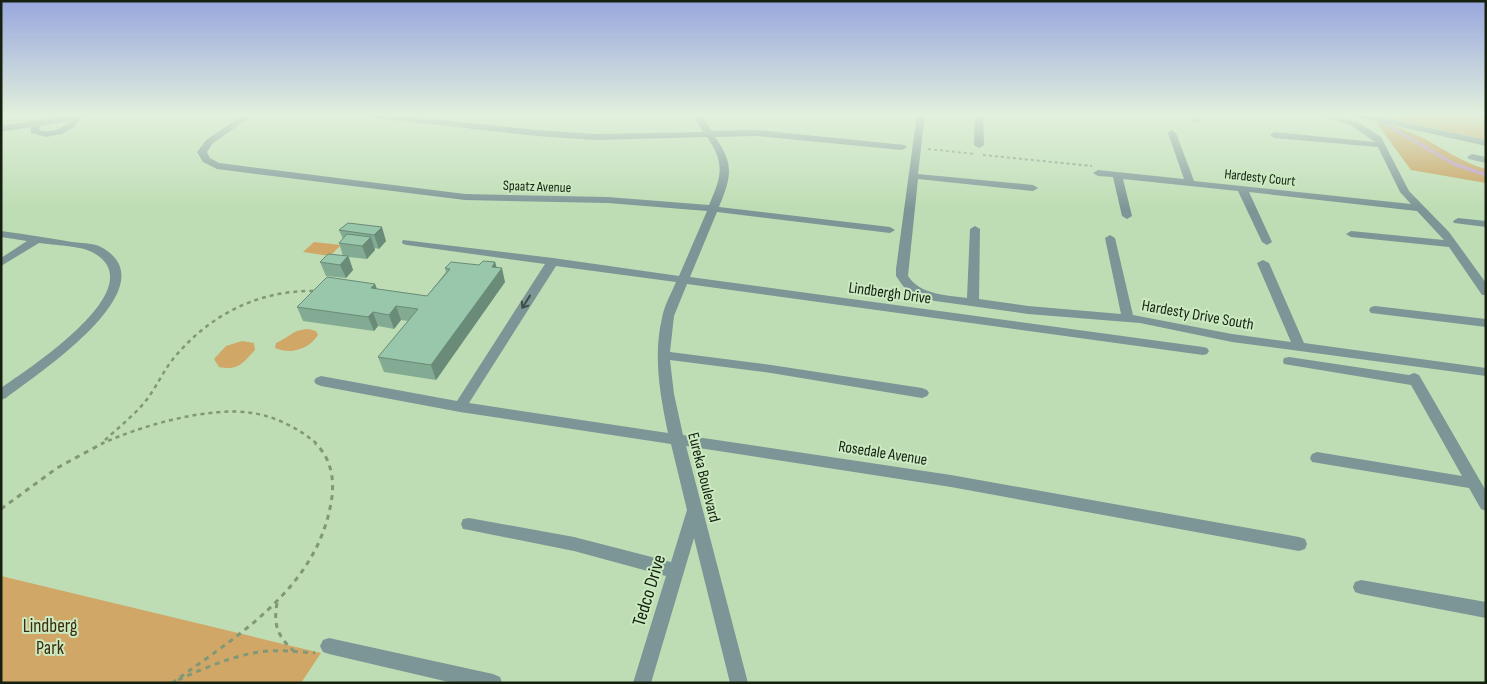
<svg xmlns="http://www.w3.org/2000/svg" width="1487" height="684" font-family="'Sofia Sans Condensed',sans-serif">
	<rect width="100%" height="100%" fill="#beddb4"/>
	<path fill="#d0a767" d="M1372,114h114v26z
		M314,242l27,3 -11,11 -27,-4z
		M308,329l8,2 2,4c-9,14 -27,20 -43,13l1,-5c14,-6 16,-13 32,-14z
		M242,341l12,2 1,7c-12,13 -17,21 -36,17l-5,-8 12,-13z
		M1,576l320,77 -20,30h-300z"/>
	<path fill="#c69b55" d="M1375,121c17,4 32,9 48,17 21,11 40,25 63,31v14l-75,-13z"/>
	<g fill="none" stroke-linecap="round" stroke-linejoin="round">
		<path stroke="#c091ce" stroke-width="3" d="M1368,114l86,50 32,11"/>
		<path stroke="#809878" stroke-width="2" stroke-dasharray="3 3" stroke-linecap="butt" d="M928,149l47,5
			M983,155l109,11"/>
		<path stroke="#809878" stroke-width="2.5" stroke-dasharray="4 4" stroke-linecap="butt" d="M105,440c13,-12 27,-23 39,-37 11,-13 18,-30 29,-44 36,-44 85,-69 142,-68
			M101,444c39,-18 108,-38 151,-31 23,3 48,16 65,31"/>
		<path stroke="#809878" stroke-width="3" stroke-dasharray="5 5" stroke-linecap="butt" d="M1,509l56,-41 46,-25
			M277,603c-4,23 1,34 18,49
			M178,680c29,-13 58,-26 90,-29 15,-1 31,1 47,2
			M172,683c65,-47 144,-94 159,-180 4,-22 1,-44 -16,-60"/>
		<path fill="#7c9596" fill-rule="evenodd" d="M76,114h14l-8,3 -8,10 -12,7 -16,3 -15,-4v-6l-30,5v-6zM72,120c-9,8 -20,14 -33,10l1,-4z
			M245,114h9l-42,30 -5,8 3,6 9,5 246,31 143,3 101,8c12,-28 17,-41 -2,-68l-112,3 -58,-4 -170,-19 -4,-3h23l151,16 58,4 108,-2 -11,-18h8l12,17 44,-1 149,15 2,2 -5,3 -146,-14 -41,1c20,28 16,40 4,70l171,20 5,3 -5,3 -173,-21 -27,65 513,70 4,1 2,3 -2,3 -4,1 -516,-71 -13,32 -4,36 101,13 151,23 5,2 2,3 -2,3 -5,2 -151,-25 -101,-13 4,34 9,41 268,40 348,62 6,2 2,5 -2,5 -6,2 -348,-64 -265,-41 62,237h-18l-36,-145 -43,145h-18l33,-107 -92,-25 -105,-21 -6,-1 -2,-5 2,-5 6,-1 105,19 97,25 16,-52 -16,-66 -211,-32 -139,-26 -5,-2 -2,-3 2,-3 5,-2 136,25 88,-137 -138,-19 -4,-1 -1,-2 1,-2 150,18 126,18 28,-65 -99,-8 -143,-3 -248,-31 -14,-7 -6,-10 9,-12zM556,266l120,16c-5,12 -12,24 -14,36 -9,38 -2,77 6,115l-199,-30z
			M917,114h8l-7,60 115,11 5,3 -5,3 -115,-12 -10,97c12,19 39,19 59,22l3,-69 5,-3 5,3 -1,70 49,7 93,8 -16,-76 5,-3 5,3 18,77 99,19 59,8 -34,-79 6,-3 6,3 35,80 182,25v8l-254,-34 -92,-19 -112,-9 -93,-13 -20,-6 -12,-9 -7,-10v-7z
			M975,114h8l1,31 -5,3 -5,-3z
			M1190,114h8l1,8h-6z
			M1313,114h12l33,8 23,15 28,54 40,41 37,51v12h-4l-33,-48 -98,-10 -5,-3 5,-3 93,9 -27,-29 -168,-19 23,50 -5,3 -5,-3 -24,-51 -115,-12 9,37 -5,3 -5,-3 -9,-39 -15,-1 -5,-3 5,-3 86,9 -16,-46 4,-3 4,3 18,48 217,23 -11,-12 -22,-45 -104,-9 -4,-3 4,-3 101,10 -23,-16z
			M1353,114h13l120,26v6l-129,-29z
			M1472,154l14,3v6l-17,-4 -2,-2z
			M1458,218l28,3v6l-32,-4 -1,-2z
			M1,231c24,3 48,7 71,11 9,1 19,1 27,4 76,38 -63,129 -93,152l-5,2v-12c27,-19 156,-102 91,-136 -11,-6 -39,-7 -53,-9l-38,23v-8l26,-17 -26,-4z
			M1375,306l111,13v8l-115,-14 -2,-3 2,-3z
			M1289,357l120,18 5,-2 5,2 67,116v20l-5,-2 -12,-21 -157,-26 -2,-4 2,-4 5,-2 145,24 -51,-91 -127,-21 -1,-3 1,-3z
			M1361,580l125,22v16l-125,-24 -6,-2 -2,-5 2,-5z
			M329,638l164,36 7,3 2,6h-49l-124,-29 -6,-2 -3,-6 3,-6z"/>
	</g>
	<path fill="#83ab93" d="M348,223l38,18 -7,8 -4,-1v2l-8,9 -18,-2 4,13 -7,8 -20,-2 -6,-14 23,-6 -4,-13 4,-4 -4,-9z
		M495,262l2,6 8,14 -69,98 -52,-8 -6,-15 30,-36 -7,-1 -7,9 -16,-3 -4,5 -71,-10 -6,-14 78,-23 2,5 50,7 19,-24 -1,-4 34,-3z"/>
	<path fill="#6a8b78" d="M382,227l4,14 -7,8 -5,-14z
		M371,237l4,13 -8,9 -5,-13z
		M348,256l5,14 -7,8 -6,-13z
		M495,262l3,11 4,-5 3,14 -69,98 -5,-15z
		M375,284l5,14 -9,-10z
		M396,306l5,14 -7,9 -5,-14z
		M373,312l5,14 -4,5 -6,-14z"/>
	<path fill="#98c7ab" stroke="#6a8b78" d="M348,223l34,4 -8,8 -35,-5z
		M347,234l24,3 -9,9 -23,-3z
		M328,254l20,2 -8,9 -20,-3z
		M483,261l12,1 -3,5 10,1 -71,97 -53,-8 40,-48 -22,-3 -7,9 -16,-3 -5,5 -71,-10 30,-30 48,7 -4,4 56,8 23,-27 -5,-1 6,-6 28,3z"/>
	<defs><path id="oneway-shaft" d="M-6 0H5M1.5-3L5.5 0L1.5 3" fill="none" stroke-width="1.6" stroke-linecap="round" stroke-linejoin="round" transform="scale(1.25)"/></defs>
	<use stroke="#3e4f46" href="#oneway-shaft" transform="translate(526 302) rotate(122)"/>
	<linearGradient id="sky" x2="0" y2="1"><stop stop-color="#98a6de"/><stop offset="0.55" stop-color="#e2f0dd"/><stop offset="1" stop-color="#e2f0dd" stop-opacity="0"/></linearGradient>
	<rect width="1487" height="209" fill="url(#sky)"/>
	<g text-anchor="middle" stroke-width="4" stroke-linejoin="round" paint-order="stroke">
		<g font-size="14" fill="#152011" stroke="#cbeac1">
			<text transform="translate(1260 177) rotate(6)" y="5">Hardesty Court</text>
			<text transform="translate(537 186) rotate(2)" y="5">Spaatz Avenue</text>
		</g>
		<g font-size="16" fill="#152011" stroke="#cbeac1">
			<text transform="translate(890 292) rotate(8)" y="6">Lindbergh Drive</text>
			<text transform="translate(1198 314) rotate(10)" y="6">Hardesty Drive South</text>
			<text transform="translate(883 452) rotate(9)" y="6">Rosedale Avenue</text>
			<text transform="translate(705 477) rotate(76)" y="6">Eureka Boulevard</text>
		</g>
		<g font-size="19" fill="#152011" stroke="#cbeac1">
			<text transform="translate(648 590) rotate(-73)" y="7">Tedco Drive</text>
		</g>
		<g font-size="19" fill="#3e2b0c" stroke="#cbeac1">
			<text x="50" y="632">Lindberg<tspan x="50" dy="22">Park</tspan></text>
		</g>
	</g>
	<rect width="1487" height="684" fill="none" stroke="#152011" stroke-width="5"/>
</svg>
